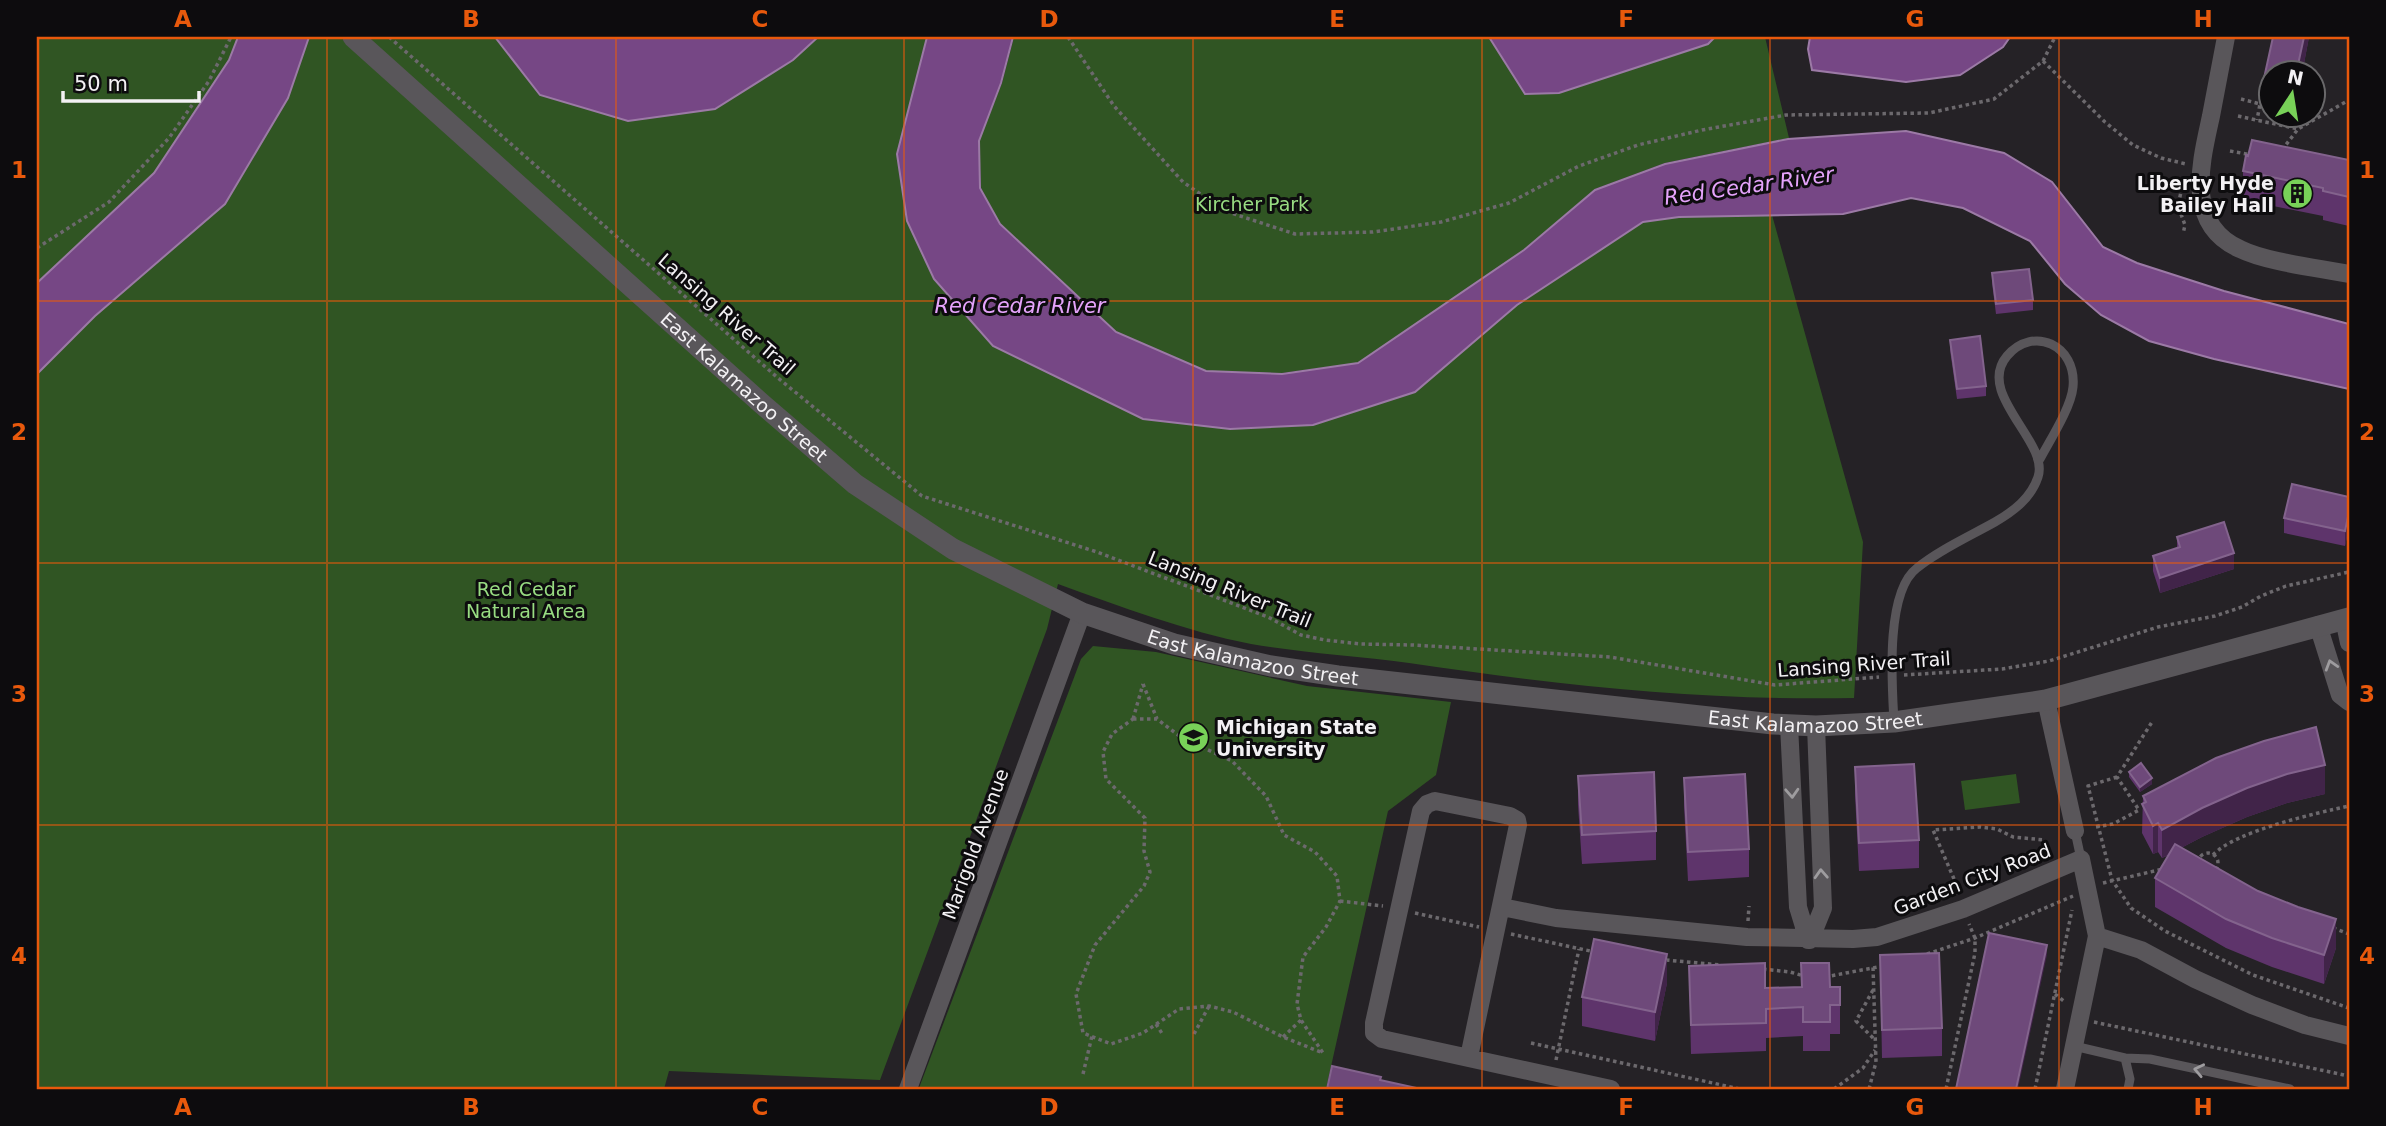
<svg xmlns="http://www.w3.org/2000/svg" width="2386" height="1126" font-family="'DejaVu Sans',sans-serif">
	<rect width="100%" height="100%" fill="#252226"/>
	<path fill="#305523" d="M37,37h458l45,58 253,-35 25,-23h109l-30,118 37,124 59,67 150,73 272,-27 102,-87 126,-83 36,-5 93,-2 91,327 -9,156c-149,3 -297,-13 -445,-35 -52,-7 -106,-10 -158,-19 -66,-13 -129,-37 -193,-60l-11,45 -167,451 -211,-9 -5,18h-627z
		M1014,37h751l24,101 -124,25 -70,26 -71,61 -67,47 -100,66 -75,10 -76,-2 -90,-39 -116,-108 -19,-36 -2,-47 23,-58z
		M1093,646l63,6 151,34 144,16 -15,73 -48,36 -62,278 -407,-1 162,-429z
		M2016,774l4,29 -55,7 -4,-29z"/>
	<path fill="#764785" stroke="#9c7aa6" stroke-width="2" d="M238,37h71l-21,61 -63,106 -130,112 -58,58v-91l117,-110 75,-113z
		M495,37h323l-25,23 -78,49 -87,12 -88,-26z
		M927,37h86l-12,46 -22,58 1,47 20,36 116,108 90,39 76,3 76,-11 166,-113 71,-60 70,-26 123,-25 118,-8 98,22 48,29 51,65 34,16 87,28 125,33v65l-135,-30 -65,-18 -48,-26 -36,-31 -35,-43 -67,-33 -52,-10 -68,16 -164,3 -36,5 -126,83 -102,87 -102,33 -83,4 -87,-10 -150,-73 -59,-67 -27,-58 -10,-67z
		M1489,37h226l-7,7 -149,49 -34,1z
		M1810,37h200l-7,10 -43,28 -54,7 -94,-12 -4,-21z"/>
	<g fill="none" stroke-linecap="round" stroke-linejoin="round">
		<path stroke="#6c696d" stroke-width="3.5" stroke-dasharray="3.5 3.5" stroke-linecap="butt" d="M389,37l389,341 144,118 175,56 171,65 33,18 24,5 36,4 52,1 197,12 165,28 104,-8
			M1068,37l46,69 69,76 42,29 70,23 78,-2 68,-10 68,-19 70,-37 59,-21 64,-15 84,-15 143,-2 65,-14 49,-38 12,-24
			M2043,61l62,61 28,23 28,13 25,6
			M2241,99l19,5 -3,16
			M2238,116l60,13
			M2282,150l16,-21 51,-29
			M2230,151l22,4
			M2182,187l-4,19 7,19 -2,9
			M37,248l72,-46 60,-64 40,-57 22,-44
			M1904,675l98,-6 47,-8 109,-34 57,-11 27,-9 19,-11 25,-10 63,-14
			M1143,684l14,35
			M1133,719h24l25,19 50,23 34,35 18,39 31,17 22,24 3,25 -14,26 -23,30 -6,47 4,16 22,33 -40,-16 -50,-25 -24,-6 -30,3 -36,24 -32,11 -28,-11 -7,-39 19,-49 49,-59 6,-14 -6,-21 1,-33 -39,-39 -3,-27 9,-18z
			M1133,719l10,-35
			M2117,777l-29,9 24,94 19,28 34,23 88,44 96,33
			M2096,827l17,-3 26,-14 -22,-33 35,-55
			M2198 863a10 10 0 1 1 20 0a10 10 0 1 1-20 0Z
			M2213,855c22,-24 104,-42 136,-49
			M1954,879l-21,-49 47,-3 17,2 16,8 32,3
			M1950,881l6,14
			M2103,883l60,-14
			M1340,901l43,5
			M1415,913l64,14
			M1748,921l1,-15
			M2333,928l16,6
			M1511,934l84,18
			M1927,954l48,-16 98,-42
			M1666,960l55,5
			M1763,969l27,3 14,4
			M1825,977l58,-11
			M1873,990l-17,31 19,19
			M2055,994l10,8
			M2094,1022l255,54
			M1156,1024l7,11
			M1194,1034l15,-28
			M1283,1037l18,-17
			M1531,1043l209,46
			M1556,1060l23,-111
			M1083,1074l9,-38
			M1834,1089l29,-21 12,-18
			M1869,1089l7,-27 -3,-95
			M1946,1089l29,-136v-15l-6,-14
			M2035,1089l37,-179"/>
		<path stroke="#59565a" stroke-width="9" d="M1894,722c-2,-37 -9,-130 23,-154 22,-18 53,-32 78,-46 19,-11 36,-24 43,-45 12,-35 -63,-83 -31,-121 26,-31 70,-11 66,31 -2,21 -23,53 -33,72
			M2075,831l6,28
			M2074,1046l51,12 5,21 -2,10
			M2125,1058l25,1 140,30"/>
		<path stroke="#59565a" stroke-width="18" d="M2226,37c-5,26 -10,52 -15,79 -10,46 -27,108 29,133 26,13 79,19 109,25
			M2344,619l5,24
			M2318,625l22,70 9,7
			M2046,700l29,131
			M1789,725l9,182 10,33
			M1502,907l54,11 191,19 106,2 24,-2 86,-28 118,-50 16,77 -32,153
			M2097,936l44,14 54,29 57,26 53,20 44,11
			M1810,940l13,-32 -7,-182
			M1469,1057l49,-232 -1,-5 -7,-4 -75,-15 -8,3 -6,7 -47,212v10l8,6 229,50
			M908,1089l174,-476"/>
		<path stroke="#59565a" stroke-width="21" id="s1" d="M353,37l409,367 93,80 98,65 129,64 92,31 97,22 67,10 435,48 43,2 78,-4 152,-22 303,-82"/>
	</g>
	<path fill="#5e346b" d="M2273,37h36l-7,37h-31v39l-8,-1v-29z
		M2349,160v66l-26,-6v-4l-80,-16v-29z
		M1992,273l41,27v10l-37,4 -4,-31z
		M1950,340l36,46v10l-29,3 -7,-49z
		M2349,497v30l-4,19 -61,-13v-15z
		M2177,537l57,32 -74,24 -7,-22v-15l24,-8z
		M1855,767l64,73v28l-60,3 -4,-76z
		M2129,772l23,12 -12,8 -11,-15z
		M1578,776l78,55v29l-74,4 -4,-59z
		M1684,778l65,71v28l-61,4 -4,-75z
		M2325,794l-38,9 -40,14 -45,20 -21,11 155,100 -12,36 -52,-17 -46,-19 -71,-41v-29l14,-23 -7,3 -4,-6 -5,2 -11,-21 1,-37z
		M1880,955l62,73v28l-60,2z
		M1801,963l29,24 10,18v29h-10v17h-27v-15l-37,2v13l-75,3 -2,-88 76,22 36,-1z
		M1667,983l-12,58 -73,-15v-29z"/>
	<path fill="#412449" d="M2304,37h5l-7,37h-6z
		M2349,512v15l-4,19v-15z
		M2234,553v16l-74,24v-15z
		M2325,765v29l-38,9 -40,14 -45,20 -40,21v-28l40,-22 45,-20 40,-14z
		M2152,778v6l-12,8v-5z
		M2158,823v29l-5,2v-28z
		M2336,919v29l-12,36v-29z
		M2047,945v10l-29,134h-2z
		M1667,954v29l-12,58v-29z"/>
	<path fill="#6e497a" stroke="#83638d" stroke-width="2" d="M2273,37h31l-8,37h-25v10l-8,-1z
		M2252,140l97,20v37l-26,-6v-3l-80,-17 3,-16 2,1z
		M2029,269l4,31 -37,4 -4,-31z
		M1980,336l6,50 -29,3 -7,-49z
		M2292,484l57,13v15l-4,19 -61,-13z
		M2224,522l10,31 -74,25 -7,-22 27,-9 -3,-10z
		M2316,727l9,38 -38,9 -40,14 -45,20 -40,22 -4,-7 -5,3 -11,-22 4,-2 -3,-6 73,-38 48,-17z
		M2141,763l11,15 -12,9 -11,-15z
		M1914,764l5,76 -60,3 -4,-76z
		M1654,772l2,59 -74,4 -4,-59z
		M1745,774l4,75 -61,3 -4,-74z
		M2175,844l83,47 40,16 38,12 -12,36 -52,-17 -46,-19 -71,-41z
		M1989,933l58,12 -31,144h-60z
		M1594,939l73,15 -12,58 -73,-15z
		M1939,953l3,75 -60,2 -2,-75z
		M1765,963v25l37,-1 -1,-24h28l1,24h10v18h-10v17h-27v-15l-37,2v14l-75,2 -2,-59z
		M1332,1066l49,11 -1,3 41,9h-94z"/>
	<defs><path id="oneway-chevron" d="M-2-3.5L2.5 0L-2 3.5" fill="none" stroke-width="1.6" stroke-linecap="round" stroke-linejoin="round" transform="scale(1.75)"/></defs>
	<g stroke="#9e9c9f">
		<use href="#oneway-chevron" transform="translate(2331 665) rotate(-107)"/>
		<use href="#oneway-chevron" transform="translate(1792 793) rotate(87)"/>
		<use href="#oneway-chevron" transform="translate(1821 874) rotate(-93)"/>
		<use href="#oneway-chevron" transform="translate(2199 1070) rotate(-168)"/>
	</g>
	<path fill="none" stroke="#e8590c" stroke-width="2" stroke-opacity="0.55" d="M327,37v1052M616,37v1052M904,37v1052M1193,37v1052M1482,37v1052M1770,37v1052M2059,37v1052M37,301h2312M37,563h2312M37,825h2312"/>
	<defs>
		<symbol id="building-disc" viewBox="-11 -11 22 22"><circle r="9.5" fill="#78d158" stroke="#0d0c0e"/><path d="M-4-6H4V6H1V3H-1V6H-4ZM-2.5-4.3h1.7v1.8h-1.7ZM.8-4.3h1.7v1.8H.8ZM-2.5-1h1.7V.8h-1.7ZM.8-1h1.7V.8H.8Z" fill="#111"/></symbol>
		<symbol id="university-disc" viewBox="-11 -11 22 22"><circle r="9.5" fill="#78d158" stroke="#0d0c0e"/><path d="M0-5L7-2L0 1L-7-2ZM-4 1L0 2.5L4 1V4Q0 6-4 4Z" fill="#111"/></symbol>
	</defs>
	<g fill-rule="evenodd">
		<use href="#building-disc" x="2280" y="176" width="35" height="35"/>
		<use href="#university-disc" x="1176" y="720" width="35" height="35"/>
	</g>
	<g text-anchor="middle" stroke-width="6" stroke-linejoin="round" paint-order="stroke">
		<g font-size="19" font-weight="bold" fill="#f3f1f4" stroke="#0d0c0e" text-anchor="end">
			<text x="2274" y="190">Liberty Hyde<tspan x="2274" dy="22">Bailey Hall</tspan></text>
			<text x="1216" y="734" text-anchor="start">Michigan State<tspan x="1216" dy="22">University</tspan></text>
		</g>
		<g font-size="19" fill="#98dc82" stroke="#0d0c0e">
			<text x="1252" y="211">Kircher Park</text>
			<text x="526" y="596">Red Cedar<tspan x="526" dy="22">Natural Area</tspan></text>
		</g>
		<g font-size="19" fill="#f3f1f4" stroke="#0d0c0e">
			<text transform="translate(727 314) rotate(41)" y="7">Lansing River Trail</text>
			<text dy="7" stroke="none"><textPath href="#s1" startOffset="525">East Kalamazoo Street</textPath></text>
			<text transform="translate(1230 589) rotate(22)" y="7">Lansing River Trail</text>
			<text dy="7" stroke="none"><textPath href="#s1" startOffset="1111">East Kalamazoo Street</textPath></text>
			<text transform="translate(1864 664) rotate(-4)" y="7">Lansing River Trail</text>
			<text dy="7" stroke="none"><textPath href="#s1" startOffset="1678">East Kalamazoo Street</textPath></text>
			<text transform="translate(975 844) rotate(-70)" y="7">Marigold Avenue</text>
			<text transform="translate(1972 879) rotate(-21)" y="7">Garden City Road</text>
		</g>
		<g font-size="21" font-style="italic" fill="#e5a3fb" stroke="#0d0c0e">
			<text transform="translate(1749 186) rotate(-8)" y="7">Red Cedar River</text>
			<text x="1020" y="313">Red Cedar River</text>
		</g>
	</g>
	<rect width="2386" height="1126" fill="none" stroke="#0d0c0e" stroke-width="77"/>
	<g transform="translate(2292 94) rotate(12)"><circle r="33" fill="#0d0c0e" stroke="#69686a" stroke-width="2"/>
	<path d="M0-5L12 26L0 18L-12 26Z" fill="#78d158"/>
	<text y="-10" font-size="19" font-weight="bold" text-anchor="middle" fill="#f3f1f4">N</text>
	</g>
	<path d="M63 91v10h136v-10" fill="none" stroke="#f3f1f4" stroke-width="3.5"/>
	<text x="74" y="91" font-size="21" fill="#f3f1f4" stroke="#0d0c0e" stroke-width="5" paint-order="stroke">50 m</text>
	<rect x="38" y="38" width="2310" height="1050" fill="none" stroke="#e8590c" stroke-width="2.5"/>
	<g font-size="23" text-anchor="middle" font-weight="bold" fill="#e8590c">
		<text x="183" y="27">A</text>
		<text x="471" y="27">B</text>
		<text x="760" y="27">C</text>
		<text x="1049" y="27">D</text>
		<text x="1337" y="27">E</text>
		<text x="1626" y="27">F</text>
		<text x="1915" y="27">G</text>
		<text x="2203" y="27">H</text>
		<text x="19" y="178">1</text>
		<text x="2367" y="178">1</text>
		<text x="19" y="440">2</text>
		<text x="2367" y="440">2</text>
		<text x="19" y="702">3</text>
		<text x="2367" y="702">3</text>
		<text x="19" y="964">4</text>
		<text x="2367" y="964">4</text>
		<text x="183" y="1115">A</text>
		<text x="471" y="1115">B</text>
		<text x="760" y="1115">C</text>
		<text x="1049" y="1115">D</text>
		<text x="1337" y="1115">E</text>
		<text x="1626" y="1115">F</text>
		<text x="1915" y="1115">G</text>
		<text x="2203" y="1115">H</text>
	</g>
</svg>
